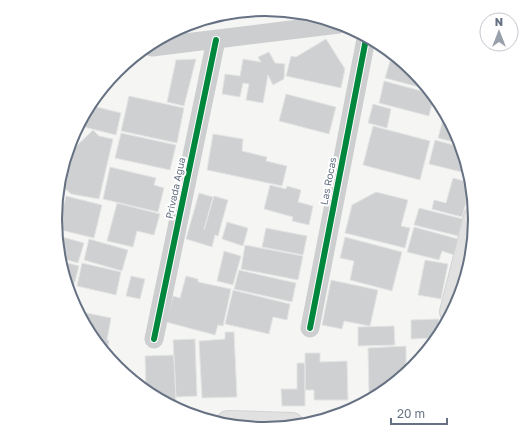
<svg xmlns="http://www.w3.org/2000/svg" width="531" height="438" font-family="'Golos Text',sans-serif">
	<rect width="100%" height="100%" fill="#f5f5f4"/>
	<path fill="#cfd0d1" stroke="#e4e4e4" d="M326,39l19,30 -4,19 -55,-12 5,-20 5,1z
		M269,52l6,11 10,1 -1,15 -11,6 -5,-10 -5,28 -17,-3 3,-16 -6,-1 -3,14 -18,-3 3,-20 15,2 3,-17 18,3 -3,-5z
		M386,52l11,7 -12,-3z
		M196,59l-12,47 -17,-4 9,-42z
		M390,61l15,4 9,6 12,18 -41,-11z
		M384,81l45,12 4,6 -4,17 -50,-13z
		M286,94l50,13 -7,27 -50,-13z
		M129,96l55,12 -7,35 -56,-12z
		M373,104l18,5 -4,19 -19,-5z
		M93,106l28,7 -5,22 -36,-9z
		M444,116l16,23 1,5 -23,-6z
		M373,126l57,15 -10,39 -57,-15z
		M93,130l6,6 14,3 -14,60 -28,-5 -9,-8 5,-22 4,-5 -3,-3 1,-3z
		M121,133l55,12 -6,25 -55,-12z
		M213,134l30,5 -1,12 25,6 -1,4 21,5 -5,20 -75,-16z
		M435,140l26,7 5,26 -37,-9z
		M110,167l46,11 -2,7 10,3 -6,24 -55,-13z
		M453,178l15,4 2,7 -8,28 -30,-8 2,-9 12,3z
		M270,185l16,4 1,-3 14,4 -3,12 15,4 -4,19 -17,-4 1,-4 -29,-8z
		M376,192l32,8 -7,26 9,2 -5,20 -60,-15 7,-28z
		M199,193l14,4 -9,33 10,-34 14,4 -10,36 -3,-1 -3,12 -26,-8z
		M66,196l36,9 -8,33 -37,-9 -1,-10 2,-13 5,1z
		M117,203l43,11 -6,21 -17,-4 -4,16 -26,-6z
		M419,208l44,11 -5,17 -44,-11z
		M227,222l21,6 -5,18 -21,-7z
		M414,227l44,12 -4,16 -12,-4 -3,9 -32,-8z
		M266,228l41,8 -4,19 -41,-8z
		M59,236l25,7 -6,20 -14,-4z
		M345,237l57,15 -10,39 -42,-11 4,-19 -14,-3z
		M89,239l39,11 -6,21 -38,-11z
		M245,245l58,11 -5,24 -57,-11z
		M224,251l17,5 -8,29 -16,-4z
		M425,260l23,4 -7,35 -23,-4z
		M64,262l15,4 -6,23 -4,-1z
		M82,263l39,9 -5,23 -39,-9z
		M239,270l57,13 -4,19 -58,-13z
		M131,276l14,3 -5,20 -14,-3z
		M186,276l12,3v3l33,7 -8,37 -5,-1 -3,10 -49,-13 7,-26 7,2z
		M331,280l47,10 -8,36 -26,-5 -2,8 -20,-4z
		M233,290l57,14 -3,16 -14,-3 -4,17 -44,-10z
		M82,312l29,6 -4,22 2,1 -2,11 -26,-38z
		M439,319v10l-5,9 -23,1v-19z
		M394,326l1,19 -37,1v-19z
		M225,332h9l3,65 -35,1 -3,-57 26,-2z
		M195,339l2,57 -21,1 -3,-57z
		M406,346v27l-29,19 -8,1 -1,-45z
		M305,353h15v9l27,-1 1,39h-34v-10h-9z
		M174,355l2,46h-8l-22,-14 -1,-31z
		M297,363h8v43h-23l-1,-17h16z"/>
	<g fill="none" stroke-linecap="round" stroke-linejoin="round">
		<defs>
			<path id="secondary" d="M451,312l24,-95
				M228,422l64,2"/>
		</defs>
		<use href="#secondary" stroke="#d2d3d3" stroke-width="24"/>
		<path stroke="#cdcecf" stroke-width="19" d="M152,47l187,-23
			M310,328l56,-289
			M154,339l62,-299"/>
		<use href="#secondary" stroke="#e1e1e1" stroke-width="22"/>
		<defs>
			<path id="cycleway" d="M310,328l56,-289
				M154,339l62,-299"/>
		</defs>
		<use href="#cycleway" stroke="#fff" stroke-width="8"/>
		<use href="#cycleway" stroke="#00873e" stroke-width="6"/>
	</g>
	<g text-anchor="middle" stroke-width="4" stroke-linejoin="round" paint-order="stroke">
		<g font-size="10" fill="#667283" stroke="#fff">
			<text transform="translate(328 181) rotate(-79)" y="4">Las Rocas</text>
			<text transform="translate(175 188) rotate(-78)" y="4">Privada Agua</text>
		</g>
	</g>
	<path d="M0 0H531V438H0ZM62 219a203 203 0 1 1 406 0a203 203 0 1 1-406 0Z" fill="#fff" fill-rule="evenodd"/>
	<path fill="none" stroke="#667283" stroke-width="2" d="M62 219a203 203 0 1 1 406 0a203 203 0 1 1-406 0Z"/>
	<g transform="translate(499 32)"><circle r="19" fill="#ffffff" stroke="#c2c7cd"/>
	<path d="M0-3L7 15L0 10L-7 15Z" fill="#98a0ab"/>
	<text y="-6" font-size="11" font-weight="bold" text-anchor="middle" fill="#667283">N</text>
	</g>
	<path d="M391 418v6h56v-6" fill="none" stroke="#667283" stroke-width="2"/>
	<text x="397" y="418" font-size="12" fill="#667283" stroke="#ffffff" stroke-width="3" paint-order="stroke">20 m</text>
</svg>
